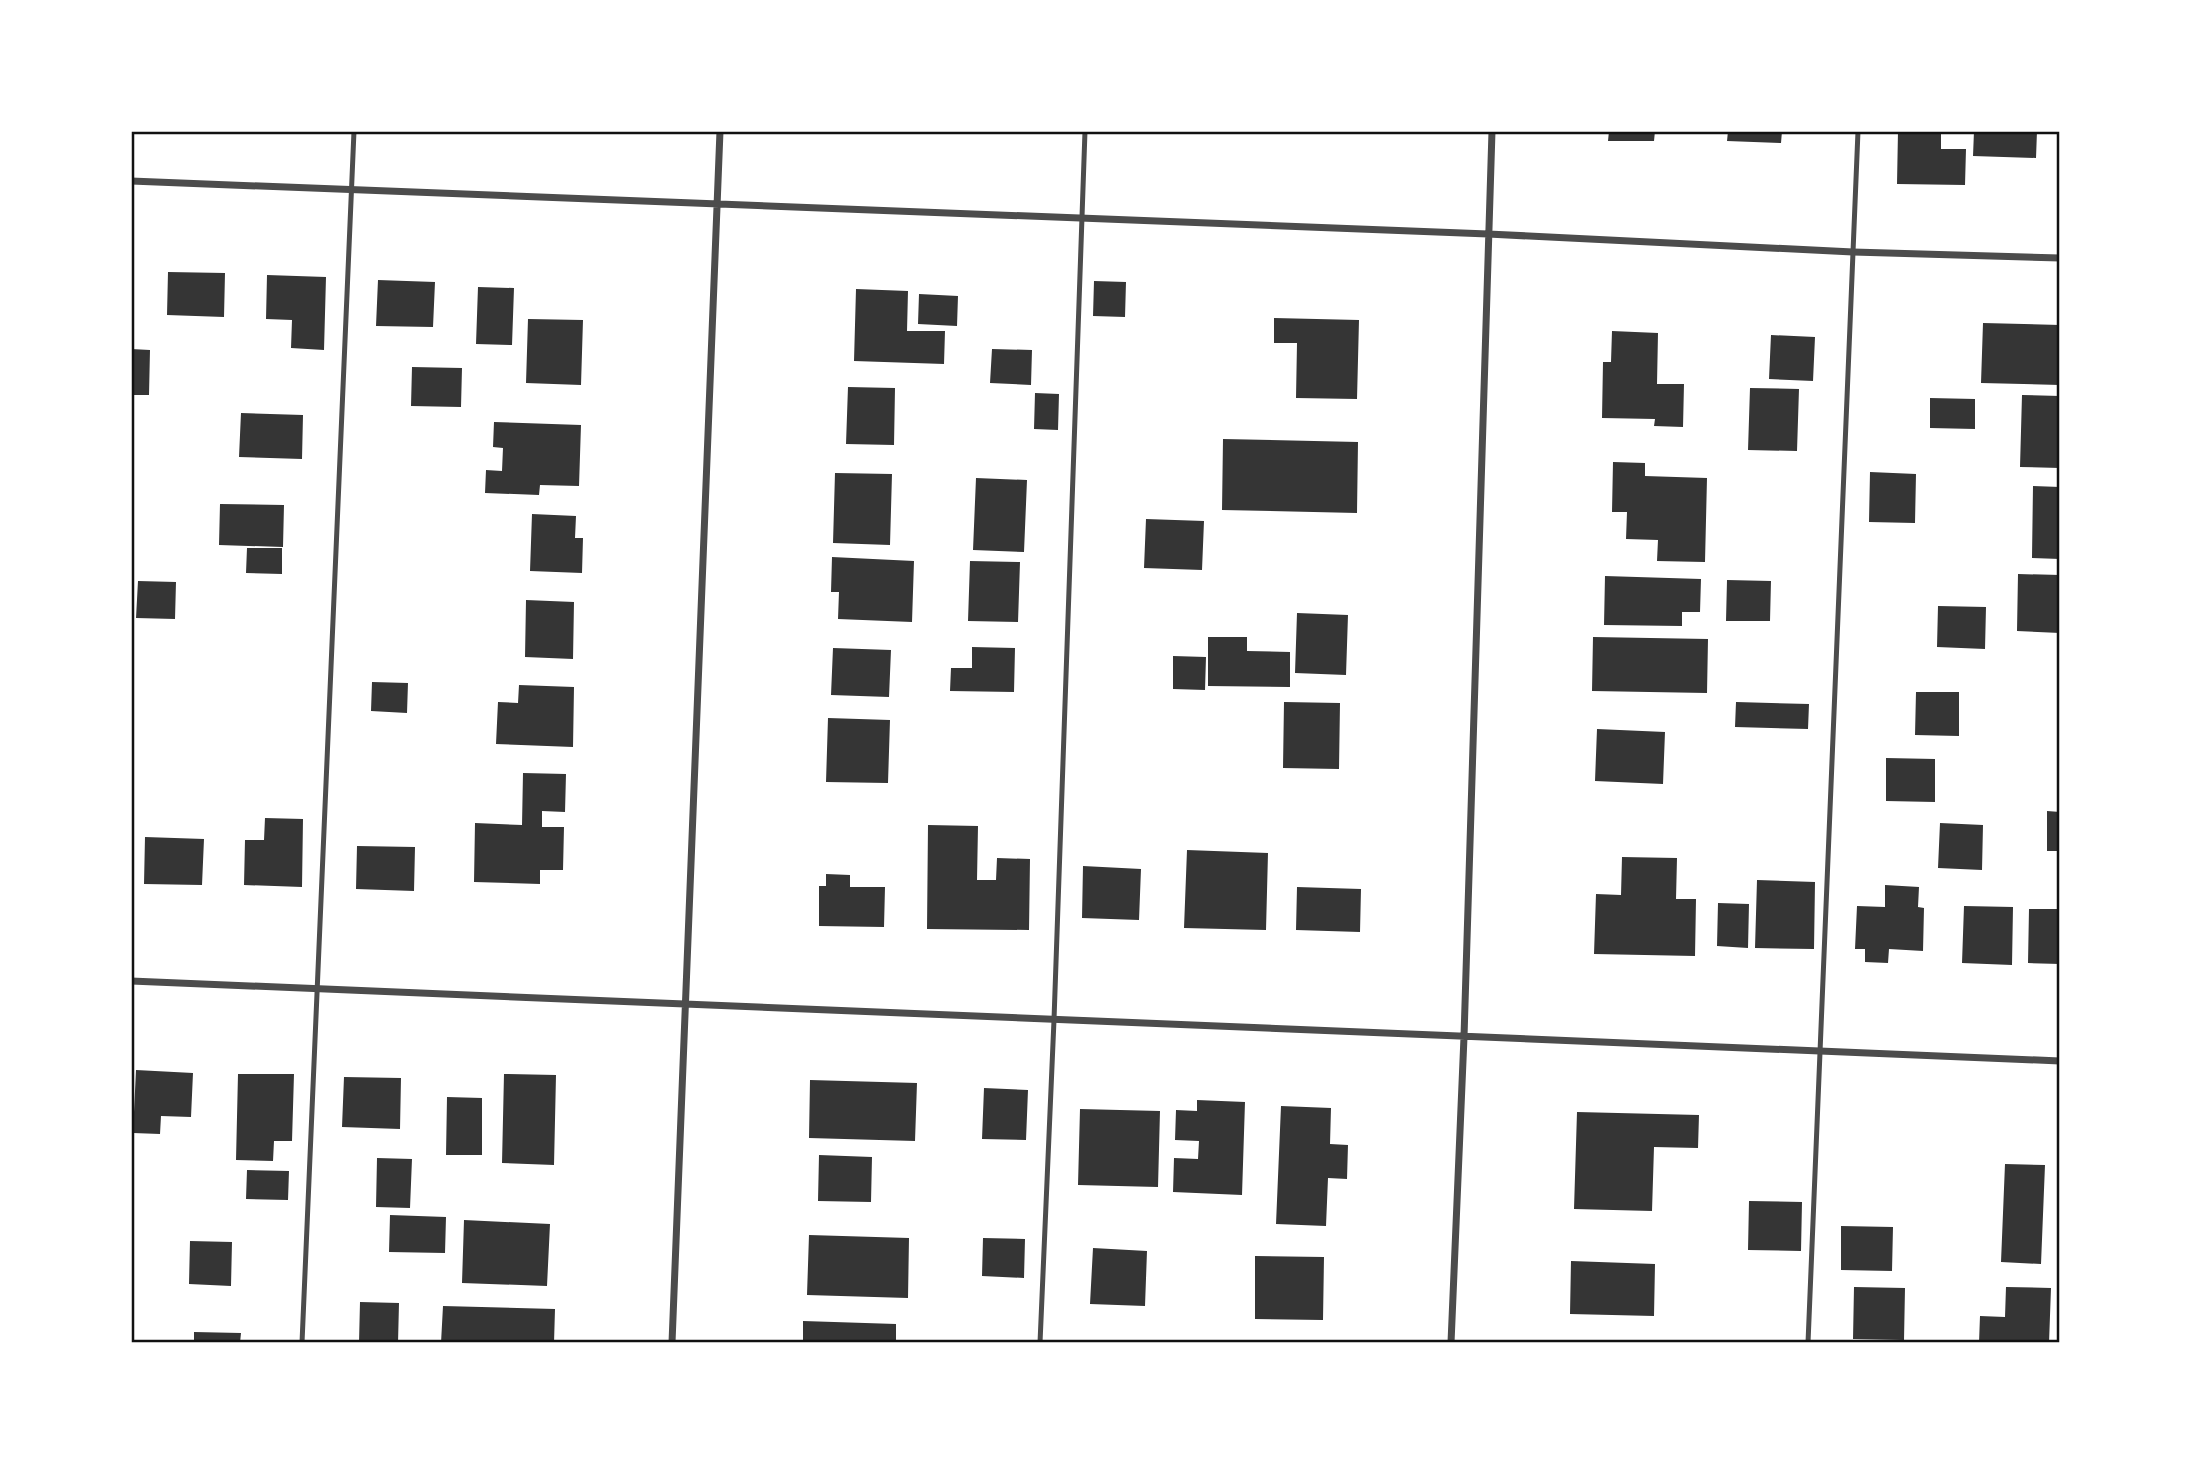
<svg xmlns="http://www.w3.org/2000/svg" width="2191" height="1474" font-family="'Sofia Sans Condensed',sans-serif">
	<rect width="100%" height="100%" fill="#fff"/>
	<path fill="#353535" d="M1609,131h46l-1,10h-46z
		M1728,131h54l-1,12 -54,-2z
		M1898,131h43v18h25l-1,36 -68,-1z
		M1974,131h63l-1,27 -63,-2z
		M168,272l57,1 -1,44 -57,-2z
		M267,275l59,2 -2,73 -33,-2 1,-28 -26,-1z
		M378,280l57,2 -2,45 -57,-1z
		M1094,281l32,1 -1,35 -32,-1z
		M478,287l36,1 -2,57 -36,-1z
		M856,289l52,2 -1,40h38l-1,33 -90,-3z
		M919,294l39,2 -1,30 -39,-2z
		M1274,318l85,2 -2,79 -61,-1 1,-55h-23z
		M528,319l55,1 -2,65 -55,-2z
		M1983,323l77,2v60l-79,-2z
		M1612,331l46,2 -1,51h27l-1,43 -29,-1 1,-7 -53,-1 1,-56h8z
		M1771,335l44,2 -2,44 -44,-2z
		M131,349l19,1 -1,45h-18z
		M992,349l40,1 -1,35 -41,-2z
		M412,367l50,1 -1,39 -50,-1z
		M848,387l47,1 -1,57 -48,-1z
		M1750,388l49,1 -2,62 -49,-1z
		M1035,393l24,1 -1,36 -24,-1z
		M2022,395l38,1v72l-40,-1z
		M1930,398l45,1v30l-45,-1z
		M241,413l62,2 -1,44 -63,-2z
		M494,422l87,3 -2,61 -39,-1 -1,10 -54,-2 1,-23 16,1 1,-23 -10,-1z
		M1223,439l135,3 -1,71 -135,-3z
		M1613,462l32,1v13l62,2 -2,84 -48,-1 1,-21 -32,-1 1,-27h-15z
		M1870,472l46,2 -1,49 -46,-1z
		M835,473l57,1 -2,71 -57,-2z
		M976,478l51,2 -3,72 -51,-2z
		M2033,486l27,1v72l-28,-1z
		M220,504l64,1 -1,42 -64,-2z
		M532,514l44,2 -1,22h8l-1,35 -52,-2z
		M1146,519l58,2 -2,49 -58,-2z
		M247,548h35v26l-36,-1z
		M832,557l82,4 -2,61 -74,-3 1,-27h-8z
		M970,561l50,1 -2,60 -50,-1z
		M2018,574l42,1v58l-43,-2z
		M1605,576l96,3 -1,33h-18v14l-78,-1z
		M1727,580l44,1 -1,40h-44z
		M138,581l38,1 -1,37 -39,-1z
		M526,600l48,2 -1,57 -48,-2z
		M1938,606l48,1 -1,42 -48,-2z
		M1297,613l51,2 -2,60 -51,-2z
		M1208,637h39v14l43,1v35l-82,-1z
		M1593,637l115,2 -1,54 -115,-2z
		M972,647l43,1 -1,44 -64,-1 1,-23h21z
		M833,648l58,2 -2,47 -58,-2z
		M1173,656l33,1 -1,33 -32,-1z
		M372,682l36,1 -1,30 -36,-2z
		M519,685l55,2 -1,60 -77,-3 2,-42 20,1z
		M1916,692h43v44l-44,-1z
		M1284,702l56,1 -1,66 -56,-1z
		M1736,702l73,2 -1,25 -73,-2z
		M828,718l62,2 -2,63 -62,-1z
		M1597,729l68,3 -2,52 -68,-3z
		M1886,758l49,1v43l-49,-1z
		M131,768h3v30l-3,-1z
		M523,773l43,1 -1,38 -23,-1v16h22l-1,43h-23v14l-66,-2 1,-59 47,2z
		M2047,811l13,1v39h-13z
		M265,818l38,1 -1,68 -58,-2 1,-45h19z
		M1940,823l43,2 -1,45 -44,-2z
		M928,825l50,1 -1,54h19l1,-22 33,1 -1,71 -102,-1z
		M145,837l59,2 -2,46 -58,-1z
		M357,846l58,1 -1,44 -58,-2z
		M1187,850l81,3 -2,77 -82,-2z
		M1622,857l55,1 -1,41h20l-1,57 -101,-2 2,-60 25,1z
		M1083,866l58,3 -2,51 -57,-2z
		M826,874l24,1v12h35l-1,40 -65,-1v-40h7z
		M1757,880l58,2 -1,67 -59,-1z
		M1885,885l34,2 -1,20 6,1 -1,43 -34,-2 -1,14 -23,-1v-13h-10l2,-43 28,1z
		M1297,887l64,2 -1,43 -64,-2z
		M1718,903l31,1 -1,44 -31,-2z
		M1964,906l49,1 -1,58 -50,-2z
		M2029,909h31v55l-32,-1z
		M136,1070l57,3 -2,44 -30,-1 -1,18 -27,-1z
		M238,1074h56l-2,67h-18l-1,20 -37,-1z
		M504,1074l52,1 -2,90 -52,-2z
		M344,1077l57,1 -1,51 -58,-2z
		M810,1080l107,3 -2,58 -106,-3z
		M984,1088l44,2 -2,50 -44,-1z
		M447,1097l35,1v57h-36z
		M1197,1100l48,2 -3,93 -69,-3 1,-34 24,1 1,-18 -24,-1 1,-30 21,1z
		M1281,1106l50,2 -1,36 18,1 -1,34 -19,-1 -2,48 -50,-2z
		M1080,1109l80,2 -2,76 -80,-2z
		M1577,1112l122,3 -1,33 -44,-1 -2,64 -78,-2z
		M819,1155l53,2 -1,45 -53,-1z
		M377,1158l35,1 -2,49 -34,-1z
		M2005,1164l40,1 -4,99 -40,-2z
		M247,1170l42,1 -1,29 -42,-1z
		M1749,1201l53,1 -1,49 -53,-1z
		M390,1215l56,2 -1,36 -56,-1z
		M464,1220l86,4 -3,62 -85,-3z
		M1841,1226l52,1 -1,44 -51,-1z
		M809,1235l100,3 -1,60 -101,-3z
		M983,1238l42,1 -1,39 -42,-2z
		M190,1241l42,1 -1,44 -42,-2z
		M1093,1248l54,3 -2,55 -55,-2z
		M1255,1256l69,1 -1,63 -68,-1z
		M1571,1261l84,3 -1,52 -84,-2z
		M1854,1287l51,1 -1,52 -51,-1z
		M2006,1287l45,1 -2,55h-70l1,-27 25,1z
		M360,1302l39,1 -1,40h-39z
		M443,1306l112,3 -1,34h-113z
		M803,1321l93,3v19h-93z
		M194,1332l47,1 -1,10h-46z"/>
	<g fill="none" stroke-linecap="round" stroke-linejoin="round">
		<path stroke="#4c4c4c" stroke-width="5" d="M302,1343l52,-1212
			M1040,1343l14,-323 31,-889
			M1808,1343l50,-1212"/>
		<path stroke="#4c4c4c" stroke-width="7" d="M131,181l1357,53 365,18 207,6
			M131,981l1929,80
			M672,1343l48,-1212
			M1451,1343l13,-306 28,-906"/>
	</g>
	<rect width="2191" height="1474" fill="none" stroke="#ffffff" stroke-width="266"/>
	<rect x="133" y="133" width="1925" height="1208" fill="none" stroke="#111" stroke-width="2.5"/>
</svg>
